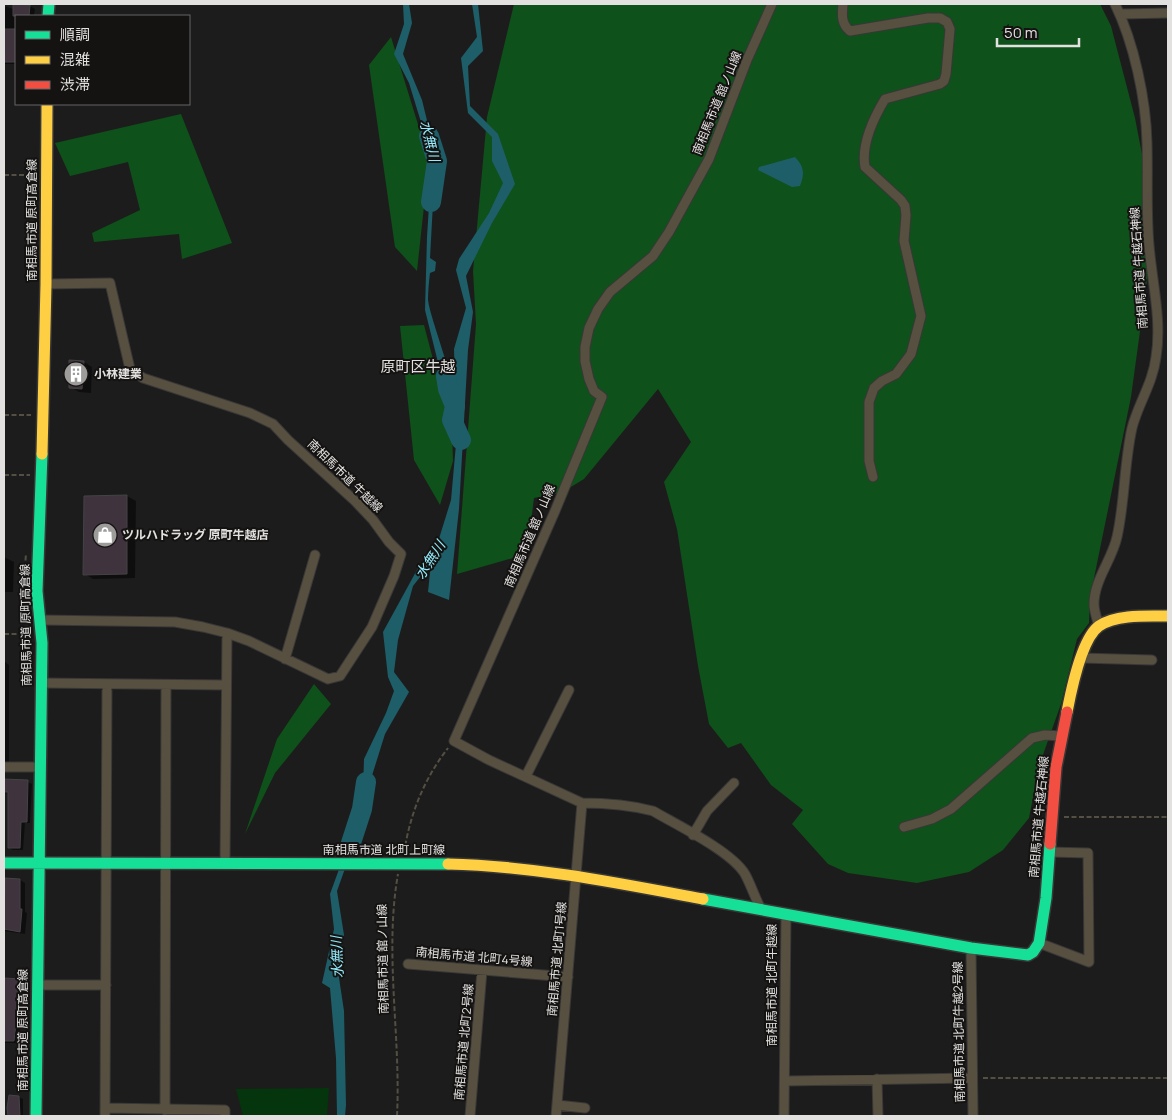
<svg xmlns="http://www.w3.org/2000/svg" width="1172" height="1120" font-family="Manrope,'Noto Sans JP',sans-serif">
	<rect width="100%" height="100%" fill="#1d1c1c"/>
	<path fill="#04350c" d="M329,1088l-2,28h-84l-7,-27z"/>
	<path fill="#0e511a" d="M514,4h586l11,22 24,92 17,88 -5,74 -16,117 -38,186 -3,13 -1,27 -12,16 -16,65 -22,62 -10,52 -26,32 -34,22 -52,11 -69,-10 -20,-9 -36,-40 11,-14 -32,-25 -30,-42 -13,5 -19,-24 -11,-58 -21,-137 -13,-47 27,-40 -33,-53 -74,90 -23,14 -27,5 -7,56 -70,20 19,-250 -3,-53 14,-154z
		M391,37l38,123 -12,111 -22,-24 -26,-182z
		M181,114l51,129 -50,16 -3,-25 -85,8 -2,-9 48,-23 -12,-48 -58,14 -15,-33z
		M424,325l28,106 1,30 -13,44 -26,-45 -14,-134z
		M314,684l17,20 -56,69 -30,61 32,-95z"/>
	<path fill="#1d5e69" d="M403,4h6l3,19 -9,31 19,46 15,61 -3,24 -4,73 6,4 -1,9 -5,2c-1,8 -2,18 -2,27 3,23 31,87 23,104l5,20 -2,-75 12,-41 -10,-38 3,-11 30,-46 14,-30 -11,-22v-24l-24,-24 -7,-55 16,-21 -5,-33h6l5,47 -15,15 2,40 28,28 17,50 -23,39 -26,53 7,36 -5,38 -9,159 -10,91 -21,-8 3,-29 -18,23 -15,54 -4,32 15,20 -24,42 -15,48 -8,39 -25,70 7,44 -6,36 6,40 2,94 -1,11h-8l-1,-58 -6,-70 -8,-5 12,-54 -4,-35 28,-77 4,4 2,-62 22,-46 8,-22 -6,-14 -5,-45 35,-64 15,-10 18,-58 5,-56v-9l-31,-125 2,-73 5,-79 -23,-75 -15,-29 10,-30z
		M795,157c9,10 10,16 5,29l-8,1 -34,-17 1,-3z"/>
	<path fill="#0007" d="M14,5l16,1 5,3 -1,7h-18v48h-12v-58l10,3z
		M84,362l8,5 -1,26 -12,-1 -9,-5z
		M127,496l9,5 -1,77 -42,1 -8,-5z
		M4,557l10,5 -1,30h-9z
		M4,661l5,4v99h-5z
		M4,780l24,2 4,2 -2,39h-5l-2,27h-10l-4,-2 1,-54 -6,-1z
		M4,879l16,1 5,3v29l2,1 -2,21 -21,-3z
		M4,980h17l5,3 -1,33h-4l-2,27h-15z
		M19,1097l4,2v17h-14l-1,-8z"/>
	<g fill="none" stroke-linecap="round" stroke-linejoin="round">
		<path stroke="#1d5e69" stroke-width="20" d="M429,136l8,25 -6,41
			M446,376l2,13 7,17 -3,14 9,20
			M351,843l11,-34 4,-27"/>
	</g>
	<path fill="#3f333e" stroke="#444" d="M13,4l17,1 -1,11h-16z
		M4,29h12v33h-12z
		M69,360l15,1 -2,28 -13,-1z
		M127,495v79l-44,1 1,-79z
		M4,779l24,1 -1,42h-6l-1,26h-12v-56h-4z
		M5,878l15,1v30h2l-2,23 -16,-3z
		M4,978l17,1v35h-4l-3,27h-10z
		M9,1095l10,1 1,20h-12l-1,-8z"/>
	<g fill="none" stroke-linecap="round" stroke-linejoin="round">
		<defs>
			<path id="street" d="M843,4c-1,10 -2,20 7,27l78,-13h12l7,4 3,7 -4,45 -2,7 -4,3 -55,15c-12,20 -24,45 -20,68l36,33 4,6 1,9 -2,26 17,75 -10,38 -15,20 -14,7 -8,7 -5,14v59l4,16
				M1122,14l46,-1
				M40,620l135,2 28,5 24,6 22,8 79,38 12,-3 32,-49 22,-51 7,-22 -12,-12 -16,-22 -18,-19 -67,-61 -15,-16 -23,-11 -107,-35 -13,-9 -20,-86 -64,1
				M1099,626c-2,-7 -5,-15 -5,-22 0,-24 18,-44 23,-67 8,-36 7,-73 15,-109 6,-24 21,-45 24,-71 6,-37 -4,-75 -7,-112 -3,-34 -1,-68 -2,-102 -1,-44 -13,-100 -32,-139
				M1081,658l71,2
				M285,659l30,-104
				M41,683l185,2
				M4,767h36
				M526,776l43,-86
				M904,827l28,-8 19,-10 81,-71 13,-3 16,1
				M693,835l14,-24 27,-28
				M225,863l2,-230
				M761,909c-6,-11 -10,-24 -16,-35 -14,-23 -68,-49 -92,-63 -23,-6 -48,-8 -71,-8l-93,-43 -35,-19 101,-230 47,-114 -8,-6 -5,-12 -4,-18v-14l4,-19 9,-19 12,-17 43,-36 16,-24 40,-73 38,-99 25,-56
				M1039,943l50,19 -1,-109 -39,-1
				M971,948l2,168
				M408,964l160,13
				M37,985h69
				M877,1079l1,37
				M785,1081l187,-3
				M557,1105l28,3
				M105,1108l120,2v6
				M165,1110l1,-424
				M105,1116l2,-432
				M470,1116l12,-145
				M556,1116l26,-313
				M784,1116l2,-202"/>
			<path id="fast" d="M48,16l1,-12
				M4,863l444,1
				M703,899l268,49 57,7 5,-3 6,-9 7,-45 4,-54
				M36,1116l6,-473 -5,-52 5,-137"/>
			<path id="slow" d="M42,454l4,-170 1,-180
				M1067,712c4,-21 15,-74 32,-86 17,-12 49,-10 69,-10
				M448,864c86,2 170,19 255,35"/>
			<path id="jam" d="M1050,844l6,-77 11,-55"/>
		</defs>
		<use href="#street" stroke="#393837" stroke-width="11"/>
		<use href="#fast" stroke="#393837" stroke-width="14"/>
		<use href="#slow" stroke="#393837" stroke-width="14"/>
		<use href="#jam" stroke="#393837" stroke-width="14"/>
		<path stroke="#534f43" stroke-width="2" stroke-dasharray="5 2.5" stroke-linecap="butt" d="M4,175h30
			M4,415h27
			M4,475h26
			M25,568l1,-15
			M4,634h26
			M1064,817h104
			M404,853c6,-39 20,-74 44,-105
			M983,1078h185
			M397,1116c4,-80 -13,-163 1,-242"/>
		<use href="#street" stroke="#575041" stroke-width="9"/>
		<use href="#fast" stroke="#16e098" stroke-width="11"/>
		<use href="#slow" stroke="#ffcf43" stroke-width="11"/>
		<use href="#jam" stroke="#f24e42" stroke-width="11"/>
	</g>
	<defs>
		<symbol id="building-disc" viewBox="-11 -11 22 22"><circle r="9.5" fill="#9d9c9b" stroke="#151312"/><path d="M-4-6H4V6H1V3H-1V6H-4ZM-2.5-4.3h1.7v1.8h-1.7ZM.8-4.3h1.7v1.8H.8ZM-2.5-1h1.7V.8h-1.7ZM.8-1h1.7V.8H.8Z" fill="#fff"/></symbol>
		<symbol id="shop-disc" viewBox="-11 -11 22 22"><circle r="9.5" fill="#9d9c9b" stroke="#151312"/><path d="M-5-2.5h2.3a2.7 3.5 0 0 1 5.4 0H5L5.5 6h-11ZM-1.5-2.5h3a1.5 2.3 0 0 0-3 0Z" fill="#fff"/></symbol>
	</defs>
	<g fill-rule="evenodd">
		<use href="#building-disc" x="62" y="360" width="28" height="28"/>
		<use href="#shop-disc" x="91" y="521" width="28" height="28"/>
	</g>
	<g text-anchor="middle" stroke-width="4" stroke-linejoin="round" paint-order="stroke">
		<g font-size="12" fill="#e2e1df" stroke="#151312">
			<text transform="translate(717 103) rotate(-68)" y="4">南相馬市道 舘ノ山線</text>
			<text transform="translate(32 220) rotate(-90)" y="4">南相馬市道 原町高倉線</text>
			<text transform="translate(1139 268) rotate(-94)" y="4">南相馬市道 牛越石神線</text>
			<text transform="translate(345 476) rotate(44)" y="4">南相馬市道 牛越線</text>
			<text transform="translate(530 536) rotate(-67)" y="4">南相馬市道 舘ノ山線</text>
			<text transform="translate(26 625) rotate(-91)" y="4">南相馬市道 原町高倉線</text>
			<text transform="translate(1039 817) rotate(-85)" y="4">南相馬市道 牛越石神線</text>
			<text x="384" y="854">南相馬市道 北町上町線</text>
			<text transform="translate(474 957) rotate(5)" y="4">南相馬市道 北町4号線</text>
			<text transform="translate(383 959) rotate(-91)" y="4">南相馬市道 舘ノ山線</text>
			<text transform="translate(557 959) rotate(-85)" y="4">南相馬市道 北町1号線</text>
			<text transform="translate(772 985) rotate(-90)" y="4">南相馬市道 北町牛越線</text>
			<text transform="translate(23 1030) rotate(-90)" y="4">南相馬市道 原町高倉線</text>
			<text transform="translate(959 1032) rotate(-91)" y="4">南相馬市道 北町牛越2号線</text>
			<text transform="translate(464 1042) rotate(-85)" y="4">南相馬市道 北町2号線</text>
		</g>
		<g font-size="12" font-weight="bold" fill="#e2e1df" stroke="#151312" text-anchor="start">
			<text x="94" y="378">小林建業</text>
			<text x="122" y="539">ツルハドラッグ 原町牛越店</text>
		</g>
		<g font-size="14" font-style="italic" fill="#93edfe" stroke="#151312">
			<text transform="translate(430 141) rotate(76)" y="5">水無川</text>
			<text transform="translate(430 560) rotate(-57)" y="5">水無川</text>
			<text transform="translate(337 957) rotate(-93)" y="5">水無川</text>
		</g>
		<g font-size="15" fill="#e2e1df" stroke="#151312">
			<text x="418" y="372">原町区牛越</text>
		</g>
	</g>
	<rect width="1172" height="1120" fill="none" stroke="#e2e1df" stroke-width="10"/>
	<rect x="15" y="15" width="175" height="90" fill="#151312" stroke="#676564"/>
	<rect x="25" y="31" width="25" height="8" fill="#16e098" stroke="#676564"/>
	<text x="60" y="40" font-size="15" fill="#e2e1df">順調</text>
	<rect x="25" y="56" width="25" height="8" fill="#ffcf43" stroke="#676564"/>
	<text x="60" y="65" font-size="15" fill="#e2e1df">混雑</text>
	<rect x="25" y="81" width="25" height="8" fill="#f24e42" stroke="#676564"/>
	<text x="60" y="90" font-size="15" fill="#e2e1df">渋滞</text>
	<path d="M997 38v8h82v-8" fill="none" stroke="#e2e1df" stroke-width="2.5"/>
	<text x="1004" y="38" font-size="15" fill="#e2e1df" stroke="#151312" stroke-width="4" paint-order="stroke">50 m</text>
</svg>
